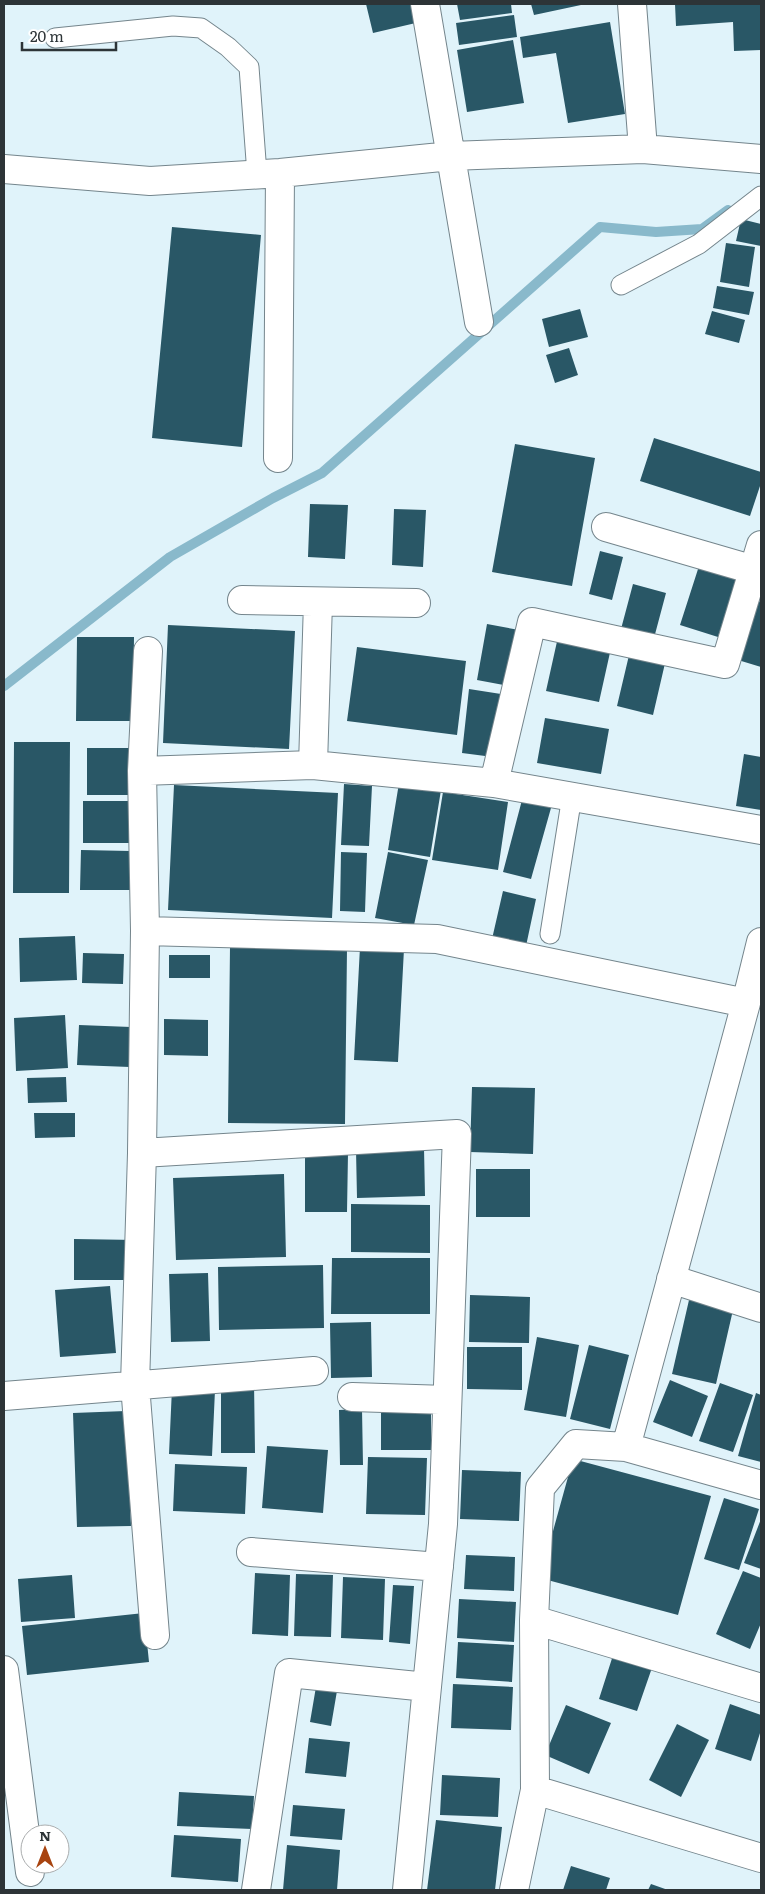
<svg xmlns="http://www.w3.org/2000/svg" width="765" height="1894" font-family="Literata,serif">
	<rect width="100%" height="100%" fill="#e0f3fa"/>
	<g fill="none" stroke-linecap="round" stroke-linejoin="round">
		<path stroke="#89b9cb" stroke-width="10" d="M4,686l166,-129 103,-59 49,-25 278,-246 56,5 46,-3 26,-19"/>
	</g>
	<path fill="#295766" d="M366,4h49l5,18 -47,11z
		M457,4h54l1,9 -52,7z
		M531,4h50v1l-47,10z
		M675,4h86v46l-27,1 -1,-29 -57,4z
		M514,15l3,22 -58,8 -3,-22z
		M610,22l15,92 -57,9 -12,-70 -33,5 -3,-21z
		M513,40l11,63 -57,9 -10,-62z
		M741,219l20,5v22l-25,-5z
		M172,227l89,8 -19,212 -90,-9z
		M726,243l29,4 -6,40 -29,-5z
		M717,286l37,6 -5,23 -36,-7z
		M580,309l8,28 -39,10 -7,-28z
		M712,311l33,9 -6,23 -34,-9z
		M569,348l9,27 -23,8 -9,-28z
		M654,438l107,34v11l-11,33 -110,-35z
		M515,444l80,14 -23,128 -80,-14z
		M310,504l38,1 -3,54 -37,-2z
		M394,509l32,1 -3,57 -31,-2z
		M600,551l23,6 -11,43 -23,-6z
		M699,566l38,12 -19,59 -38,-12z
		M633,584l33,9 -12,45 -33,-9z
		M756,600l5,2v65l-23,-7z
		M487,624l32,6 -10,56 -32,-6z
		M168,625l127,6 -6,118 -126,-6z
		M77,637h57l-1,84h-57z
		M558,637l53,11 -12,54 -53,-11z
		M357,647l109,14 -9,74 -110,-14z
		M630,651l36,8 -13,56 -36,-9z
		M469,689l32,5 -8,63 -31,-4z
		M545,718l64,11 -8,45 -64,-11z
		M14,742h56l-1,151h-56z
		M87,748h45v47h-45z
		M744,754l17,3v53l-25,-4z
		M400,777l42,7 -12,73 -42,-7z
		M344,784l28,2 -3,60 -28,-1z
		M174,785l164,8 -6,125 -164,-8z
		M443,792l65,10 -10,68 -66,-10z
		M522,800l29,8 -20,71 -28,-7z
		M83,801h49v42h-49z
		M81,850l49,1v39h-50z
		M341,852l26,1 -2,59 -25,-1z
		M388,852l40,8 -14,65 -39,-7z
		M503,891l33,8 -10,47 -34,-7z
		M75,936l2,44 -57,2 -1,-44z
		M230,947l117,1 -2,176 -117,-1z
		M360,947l44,2 -6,113 -44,-2z
		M83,953l41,1 -1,30 -41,-1z
		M169,955h41v23h-41z
		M65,1015l3,53 -52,3 -2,-53z
		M164,1019l44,1v36l-44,-1z
		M79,1025l52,2 -1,40 -53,-2z
		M66,1077l1,25 -39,1 -1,-25z
		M472,1087l63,1 -2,66 -63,-2z
		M34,1113h41v24l-40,1z
		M424,1148l1,48 -68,2 -1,-48z
		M305,1152l43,1 -1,59h-42z
		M476,1169h54v48h-54z
		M284,1174l2,83 -110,3 -3,-82z
		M351,1204l79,1v48l-79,-1z
		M74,1239l63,1 -1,40h-62z
		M332,1258h98v56h-99z
		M323,1265l1,63 -105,2 -1,-63z
		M208,1273l2,68 -39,1 -2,-68z
		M110,1286l6,67 -56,4 -5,-67z
		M470,1295l60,2 -1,46 -60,-1z
		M689,1300l44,10 -17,74 -44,-10z
		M371,1322l1,55 -41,1 -1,-55z
		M537,1337l42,8 -13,72 -42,-7z
		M589,1345l40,10 -19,74 -40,-10z
		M467,1347h55v43l-55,-1z
		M670,1380l38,16 -16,41 -39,-15z
		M221,1382h33l1,71h-34z
		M720,1383l33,12 -20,57 -34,-11z
		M172,1388l43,2 -3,66 -43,-2z
		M756,1393l5,2v67l-23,-6z
		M362,1409l1,56h-23l-1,-55z
		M126,1411l5,115 -54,1 -4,-114z
		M381,1413h50v37h-50z
		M267,1446l61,4 -5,63 -61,-5z
		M368,1457l59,1 -2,57 -59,-1z
		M573,1459l138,37 -33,119 -138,-37z
		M175,1464l72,3 -2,47 -72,-3z
		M462,1470l59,2 -2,49 -59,-2z
		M724,1498l35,11 -20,61 -35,-11z
		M761,1519v50l-17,-6z
		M466,1555l49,2 -1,34 -50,-2z
		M743,1571l18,7v45l-11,26 -34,-15z
		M255,1573l35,2 -2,61 -36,-2z
		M296,1574l37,1 -2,62 -37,-1z
		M72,1575l3,43 -54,4 -3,-43z
		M343,1577l42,2 -2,61 -42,-2z
		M393,1585l21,1 -4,58 -21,-2z
		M459,1599l57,3 -2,40 -57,-4z
		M144,1613l5,49 -122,13 -5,-49z
		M458,1642l56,3 -2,37 -56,-4z
		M615,1649l39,13 -17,49 -38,-12z
		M317,1681l21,4 -7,41 -21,-4z
		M453,1684l60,3 -2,43 -60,-2z
		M730,1704l31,11v15l-10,31 -36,-12z
		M566,1705l45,18 -22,51 -44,-19z
		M677,1724l32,16 -28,57 -32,-17z
		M309,1738l41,4 -4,35 -41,-4z
		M442,1775l58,3 -2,39 -58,-2z
		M179,1792l75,4 -2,33 -75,-3z
		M293,1805l52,4 -3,31 -52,-4z
		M436,1820l66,7 -7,63h-68z
		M174,1835l67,4 -3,43 -67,-5z
		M287,1845l53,5 -3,40h-54z
		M571,1866l39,12 -4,12h-43z
		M651,1884l17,6h-20z"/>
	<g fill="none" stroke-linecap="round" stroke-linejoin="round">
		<defs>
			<path id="service" d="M55,38l118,-12 28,2 27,19 21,20 8,107
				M621,285l78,-41 62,-48
				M550,934l22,-138"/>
			<path id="minor" d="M425,4l54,318
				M632,4l11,145
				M4,169l146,12 130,-8 171,-17 192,-7 118,10
				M278,458l2,-285
				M606,527l148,43
				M761,545l-36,119 -193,-42 -38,161 267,47
				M242,600l174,3
				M148,651l-6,120 3,160 292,8 309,64 15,-61
				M313,765l5,-163
				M142,771l171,-6 181,18
				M145,931l-3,222 -7,232 20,250
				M142,1153l315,-19 -14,390 -36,366
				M671,1279l90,29
				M4,1396l310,-25
				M352,1397l95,3
				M626,1447l120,-444
				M251,1552l188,15
				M534,1620l227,68
				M4,1670l26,202
				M535,1790l226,68
				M256,1890l33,-217 138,14
				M514,1890l21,-100 -1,-170 6,-132 36,-44 50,3 135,38"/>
		</defs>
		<use href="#service" stroke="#74858c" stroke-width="21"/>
		<use href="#minor" stroke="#74858c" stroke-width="30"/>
		<use href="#service" stroke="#fff" stroke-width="19"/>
		<use href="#minor" stroke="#fff" stroke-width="28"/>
	</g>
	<rect width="765" height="1894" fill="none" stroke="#2d3437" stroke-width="10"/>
	<g transform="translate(45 1849)"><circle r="24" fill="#ffffff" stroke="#abaeaf"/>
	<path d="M0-4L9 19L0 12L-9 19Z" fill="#a84410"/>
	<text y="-8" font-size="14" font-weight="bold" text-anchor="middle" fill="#2d3437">N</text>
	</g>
	<path d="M22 42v8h94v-8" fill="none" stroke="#2d3437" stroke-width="2.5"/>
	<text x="30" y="42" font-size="15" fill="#2d3437" stroke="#ffffff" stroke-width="4" paint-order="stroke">20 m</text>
</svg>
